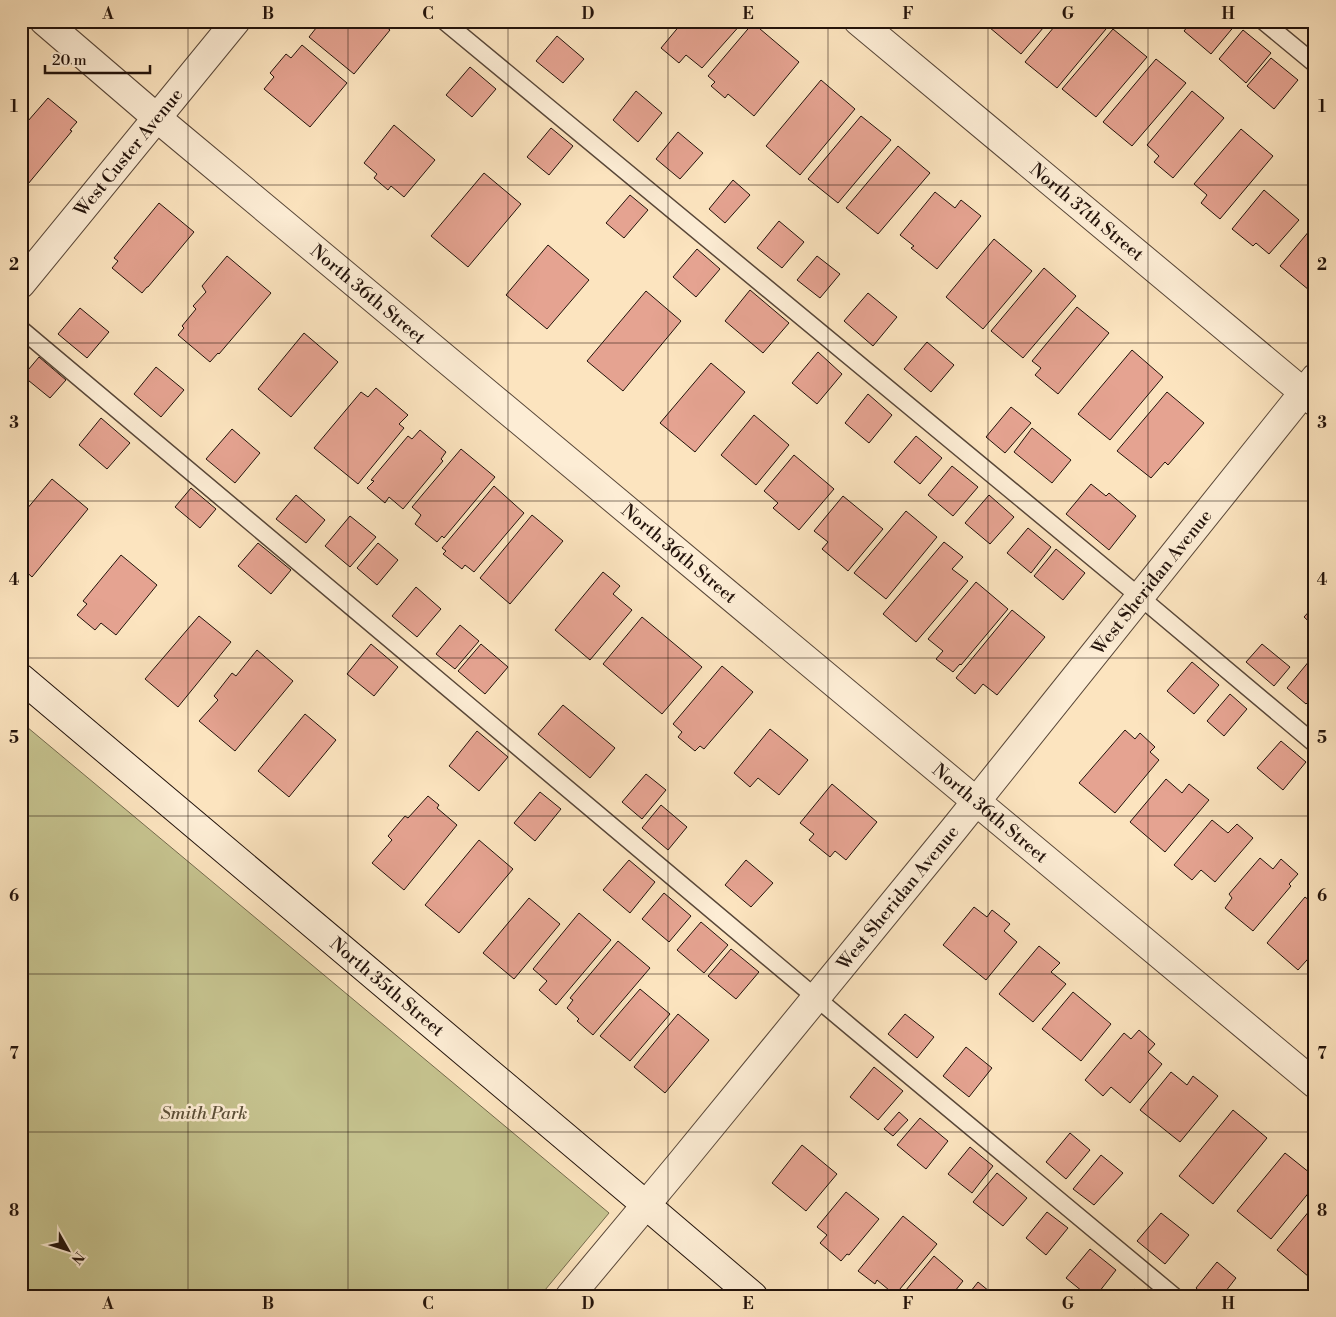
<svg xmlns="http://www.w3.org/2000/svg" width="1336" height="1317" font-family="'Libre Bodoni',serif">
	<rect width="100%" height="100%" fill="#fce4bf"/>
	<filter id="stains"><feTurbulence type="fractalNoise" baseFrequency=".004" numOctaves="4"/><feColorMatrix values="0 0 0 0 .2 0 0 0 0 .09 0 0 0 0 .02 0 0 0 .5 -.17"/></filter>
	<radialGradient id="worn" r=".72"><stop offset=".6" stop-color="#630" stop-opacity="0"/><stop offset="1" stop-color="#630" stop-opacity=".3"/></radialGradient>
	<path fill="#c5c28e" stroke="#746a4c" d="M21,722l588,491 -69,83h-519z"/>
	<path fill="#e5a391" stroke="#23130b" d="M318,21h61l11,9 -36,44 -45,-37 11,-14z
		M677,21h63l2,2 -40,45 -16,-13 -7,8 -18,-15 20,-24z
		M984,21h65l-28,33 -38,-32z
		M1059,21h37l10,8 -49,59 -32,-26z
		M1192,21h40l4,3 -25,30 -27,-23z
		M753,23l46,39 -45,54 -26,-22 -3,4 -14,-12 4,-4 -7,-6z
		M1113,29l34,28 -51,60 -34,-28z
		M1243,30l28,23 -25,30 -27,-24z
		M557,36l27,23 -21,24 -27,-22z
		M302,45l45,38 -37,44 -46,-38 10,-12 -4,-4 16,-19 5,4z
		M1271,58l27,22 -24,29 -27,-23z
		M1156,59l30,24 -54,63 -29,-24z
		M470,67l26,22 -24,28 -26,-22z
		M821,80l34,29 -55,66 -34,-29z
		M636,91l26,22 -24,29 -25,-22z
		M1192,91l32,27 -51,60 -19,-16 5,-6 -12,-11z
		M48,98l29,24 -7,8 2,1 -44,53 -7,-6v-49z
		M861,116l30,24 -53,63 -30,-24z
		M394,125l41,35 -31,37 -13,-11 -3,4 -14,-12 3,-4 -13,-11z
		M551,128l22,18 -24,29 -22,-18z
		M1241,129l32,27 -53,63 -19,-16 6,-8 -13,-11z
		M678,132l25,21 -23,26 -24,-20z
		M898,146l32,27 -52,61 -32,-26z
		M484,173l37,31 -53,63 -37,-31z
		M733,180l17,15 -25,28 -16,-14z
		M1264,190l35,30 -30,34 -13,-11 -3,3 -21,-17z
		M935,192l20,16 6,-8 20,16 -44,53 -26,-21 3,-2 -14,-11z
		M630,195l18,15 -24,28 -18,-15z
		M159,203l35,29 -46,55h-1l-5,6 -30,-25 6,-7 -4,-3z
		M779,221l25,21 -22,26 -25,-20z
		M1310,230l5,4v61l-35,-29z
		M994,239l38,32 -49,58 -37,-32z
		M548,245l41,35 -42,49 -41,-34z
		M697,249l23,20 -24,28 -23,-20z
		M227,256l44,37 -52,61 -1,-1 -8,9 -32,-27 6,-7 -2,-2 14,-17 -3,-3 13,-14 -4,-6z
		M817,256l23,18 -20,24 -23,-18z
		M1044,268l32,28 -53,62 -32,-27z
		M750,290l39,33 -26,30 -38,-32z
		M646,291l35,30 -58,70 -36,-30z
		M868,293l29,24 -24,29 -29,-25z
		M1077,307l32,26 -51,61 -23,-19 6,-7 -9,-7z
		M80,308l29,24 -22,26 -29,-24z
		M304,333l34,29 -47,55 -33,-28z
		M927,342l27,23 -23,27 -27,-23z
		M1132,350l31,27 -53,63 -32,-26z
		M818,352l24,22 -25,30 -25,-21z
		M39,357l27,23 -16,18 -27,-22z
		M711,363l34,29 -50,60 -35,-29z
		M156,367l28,23 -23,27 -27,-23z
		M376,388l32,27 -9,9 5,4 -46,56 -44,-36 47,-56 7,5z
		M1167,392l37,31 -36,42 -3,-3 -14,16 -34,-27z
		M868,394l24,21 -23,28 -24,-20z
		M1011,407l20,16 -26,30 -19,-16z
		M754,415l35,30 -33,40 -35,-30z
		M101,418l29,25 -23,26 -28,-24z
		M1032,428l39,32 -19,23 -38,-31z
		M232,429l28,24 -25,30 -29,-24z
		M420,430l26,22 -5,7 2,2 -40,48 -14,-12 -4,6 -18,-15 7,-7 -3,-1 37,-44 4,3z
		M916,436l26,22 -22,26 -26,-22z
		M461,449l34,28 -51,61 -2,-2 -5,6 -22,-18 6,-9 -9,-8z
		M794,455l40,34 -35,41 -26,-22 5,-5 -14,-12z
		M952,466l26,21 -25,29 -25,-21z
		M52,479l36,30 -56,68 -11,-10v-51z
		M1091,484l15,12 3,-3 27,23 -27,34 -43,-36z
		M494,486l30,27 -50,59 -9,-7 -3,4 -19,-15 3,-3 -4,-3z
		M191,488l25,21 -16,19 -25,-21z
		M296,495l29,25 -19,23 -30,-24z
		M989,495l25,22 -24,27 -25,-21z
		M843,496l40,33 -35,42 -26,-22 6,-7 -14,-11z
		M906,511l31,26 -51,62 -32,-26z
		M532,515l31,26 -53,63 -30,-26z
		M350,516l26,21 -26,30 -25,-21z
		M1028,528l23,19 -20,26 -24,-20z
		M944,542l19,15 -11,12 16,12 -52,61 -33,-28z
		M258,543l33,27 -20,24 -33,-28z
		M378,543l20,17 -21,25 -20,-17z
		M1056,549l29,24 -22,27 -29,-24z
		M121,555l36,30 -41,50 -15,-12 -6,7 -18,-15 10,-11 -4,-3z
		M603,572l17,14 -7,8 19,16 -42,50 -35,-30z
		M976,582l32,27 -47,56 -1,-1 -7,8 -17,-13 7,-8 -15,-12z
		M416,587l25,22 -24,28 -25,-21z
		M1315,605v22l-11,-10z
		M1012,610l33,27 -48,58 -14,-11 -8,10 -19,-16z
		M199,616l32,26 -53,65 -33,-28z
		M642,617l60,50 -40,47 -59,-50z
		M460,625l19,16 -24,28 -19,-15z
		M371,644l27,23 -24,29 -27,-22z
		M481,644l27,23 -23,27 -27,-23z
		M1262,644l28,23 -16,19 -28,-24z
		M257,650l36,31 -58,70 -36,-30 19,-21 -4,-4 18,-23 4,3z
		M1310,660l5,5v30l-9,9 -19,-16z
		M1192,662l27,23 -25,29 -27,-23z
		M722,666l31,26 -49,57 -4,-3 -5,5 -17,-14 4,-5 -9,-8z
		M1230,694l17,15 -23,27 -17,-15z
		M1315,701v15l-8,-6z
		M563,705l52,43 -25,30 -52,-44z
		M305,714l31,26 -47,57 -31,-26z
		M770,729l38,31 -29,35 -21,-17 -8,9 -16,-14z
		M1125,730l10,9 5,-6 15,14 -5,5 9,8 -44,53 -36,-30z
		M477,731l31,26 -29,34 -30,-25z
		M1281,741l25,21 -23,28 -26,-22z
		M646,774l20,16 -24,29 -20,-17z
		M1166,779l16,14 7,-9 20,16 -44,52 -35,-30z
		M832,784l45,38 -31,38 -11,-9 -5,6 -21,-17 5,-6 -14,-11z
		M540,792l21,17 -26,32 -21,-18z
		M428,796l11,9 -2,3 20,17 -53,65 -32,-27 20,-23 -4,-4 17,-20 3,2z
		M661,805l26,22 -19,23 -26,-22z
		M1212,820l16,13 9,-9 16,14 -38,44 -14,-12 -9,10 -18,-15z
		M479,840l34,29 -54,64 -34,-28z
		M1260,858l13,11 8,-10 17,15 -9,10 2,2 -38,45 -28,-23 7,-10 -3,-4z
		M629,860l26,22 -25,31 -27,-23z
		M746,860l27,23 -22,24 -26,-22z
		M664,893l27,23 -22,26 -27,-23z
		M1305,897l10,8v46l-17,19 -31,-27z
		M529,898l31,26 -46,55 -31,-26z
		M974,907l13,10 5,-7 18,14 -6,7 13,11 -31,38 -43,-35z
		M579,913l32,27 -55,65 -17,-15 8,-9 -14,-12z
		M701,922l27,23 -24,28 -27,-23z
		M618,941l32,27 -57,67 -16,-14 2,-2 -12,-11 6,-8 -3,-2z
		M1039,946l21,17 -9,9 15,12 -33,38 -34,-28z
		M731,949l28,23 -23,27 -28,-23z
		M640,989l30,25 -40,47 -30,-25z
		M1073,992l38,32 -30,37 -39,-32z
		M678,1014l31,26 -44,53 -31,-26z
		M905,1014l29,23 -17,21 -29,-24z
		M1139,1030l16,14 -7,8 14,12 -32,39 -19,-16 -8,9 -18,-16 39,-47 7,6z
		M966,1047l26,21 -23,29 -26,-21z
		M874,1067l29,24 -25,29 -28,-23z
		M1171,1072l16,13 6,-9 25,20 -38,46 -40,-32z
		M1233,1110l34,28 -54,66 -34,-28z
		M899,1112l9,8 -15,16 -9,-7z
		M920,1118l28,23 -22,28 -29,-24z
		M1070,1133l20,17 -24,29 -20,-17z
		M802,1145l35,29 -31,37 -34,-28z
		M970,1147l23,19 -21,27 -24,-19z
		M1285,1153l30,24v8l-44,54 -34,-28z
		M1101,1155l22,18 -29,32 -21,-16z
		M997,1173l30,25 -24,28 -30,-24z
		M846,1192l33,27 -30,36 -2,-1 -6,7 -21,-18 7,-8 -10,-8z
		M1315,1204v78l-38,-32z
		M1047,1212l21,16 -22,27 -20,-17z
		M1161,1213l28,22 -24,29 -28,-23z
		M903,1216l34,28 -42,51 -18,-15 -2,4 -17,-13z
		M1090,1249l26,21 -20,26h-8l-22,-18z
		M934,1256l29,25 -12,15h-50z
		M1217,1262l19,16 -14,18h-17l-9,-8z
		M978,1282l17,14h-28z
		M1134,1289l8,7h-13z"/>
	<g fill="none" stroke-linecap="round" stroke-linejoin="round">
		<defs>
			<path id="lane" d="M444,21l696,576 175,147
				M1263,21l52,43
				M21,329l831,699 322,268"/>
			<g id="street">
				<path id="s1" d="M44,21l113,97 1158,966"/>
				<path id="s2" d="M858,21l457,381"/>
				<path id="s3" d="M21,284l215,-263"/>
				<path id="s4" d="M570,1296l110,-132 274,-335 361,-451"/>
			</g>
			<g id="secondary">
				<path id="s5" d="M21,678l625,527 107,91"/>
			</g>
		</defs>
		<use href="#lane" stroke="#594738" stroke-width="19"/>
		<use href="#street" stroke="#594738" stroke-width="30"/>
		<use href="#secondary" stroke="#23130b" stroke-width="30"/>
		<use href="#lane" stroke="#fdedd5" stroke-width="16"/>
		<use href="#street" stroke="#fdedd5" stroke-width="28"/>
		<use href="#secondary" stroke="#fdedd5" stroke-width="28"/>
	</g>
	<path fill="none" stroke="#23130b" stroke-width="1" stroke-opacity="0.55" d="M188,21v1275M348,21v1275M508,21v1275M668,21v1275M828,21v1275M988,21v1275M1148,21v1275M21,185h1294M21,343h1294M21,501h1294M21,658h1294M21,816h1294M21,974h1294M21,1132h1294"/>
	<g text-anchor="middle" stroke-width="5" stroke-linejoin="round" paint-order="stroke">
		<g font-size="18" fill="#23130b" stroke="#fdedd5">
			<text dy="6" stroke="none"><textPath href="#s3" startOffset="170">West Custer Avenue</textPath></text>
			<text dy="6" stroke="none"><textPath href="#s2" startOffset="298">North 37th Street</textPath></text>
			<text dy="6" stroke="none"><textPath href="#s1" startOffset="424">North 36th Street</textPath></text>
			<text dy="6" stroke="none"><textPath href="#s1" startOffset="829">North 36th Street</textPath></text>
			<text dy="6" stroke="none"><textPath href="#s4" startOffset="921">West Sheridan Avenue</textPath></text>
			<text dy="6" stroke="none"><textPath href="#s1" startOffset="1234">North 36th Street</textPath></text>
			<text dy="6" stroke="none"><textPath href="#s4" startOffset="516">West Sheridan Avenue</textPath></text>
			<text dy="6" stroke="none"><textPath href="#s5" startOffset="479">North 35th Street</textPath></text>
		</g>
		<g font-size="18" font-style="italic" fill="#5c5039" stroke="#fdedd5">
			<text x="204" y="1119">Smith Park</text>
		</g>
	</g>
	<rect width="1336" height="1317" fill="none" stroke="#fce4bf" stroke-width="55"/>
	<g transform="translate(68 1250) rotate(129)" stroke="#fdedd5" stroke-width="4" paint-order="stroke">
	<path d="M0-4L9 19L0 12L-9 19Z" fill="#23130b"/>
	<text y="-8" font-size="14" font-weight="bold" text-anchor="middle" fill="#23130b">N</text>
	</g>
	<path d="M45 65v8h105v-8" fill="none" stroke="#23130b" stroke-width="2.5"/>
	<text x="52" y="65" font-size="15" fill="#23130b" stroke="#fdedd5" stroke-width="4" paint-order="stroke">20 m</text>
	<rect x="28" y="28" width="1280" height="1262" fill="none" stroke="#23130b" stroke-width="2"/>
	<g font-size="16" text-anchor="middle" font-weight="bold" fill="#23130b">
		<text x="108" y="19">A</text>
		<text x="268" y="19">B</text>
		<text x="428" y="19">C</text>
		<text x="588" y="19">D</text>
		<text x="748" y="19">E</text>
		<text x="908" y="19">F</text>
		<text x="1068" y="19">G</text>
		<text x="1228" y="19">H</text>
		<text x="14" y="112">1</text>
		<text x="1322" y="112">1</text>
		<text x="14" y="270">2</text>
		<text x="1322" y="270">2</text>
		<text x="14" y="428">3</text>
		<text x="1322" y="428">3</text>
		<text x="14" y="585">4</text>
		<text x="1322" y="585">4</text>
		<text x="14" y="743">5</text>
		<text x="1322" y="743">5</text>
		<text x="14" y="901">6</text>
		<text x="1322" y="901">6</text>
		<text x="14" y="1059">7</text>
		<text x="1322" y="1059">7</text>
		<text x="14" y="1216">8</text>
		<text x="1322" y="1216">8</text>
		<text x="108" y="1309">A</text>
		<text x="268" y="1309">B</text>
		<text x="428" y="1309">C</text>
		<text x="588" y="1309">D</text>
		<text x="748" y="1309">E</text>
		<text x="908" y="1309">F</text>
		<text x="1068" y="1309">G</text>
		<text x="1228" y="1309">H</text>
	</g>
	<rect width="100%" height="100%" filter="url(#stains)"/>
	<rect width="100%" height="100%" fill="url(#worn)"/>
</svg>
